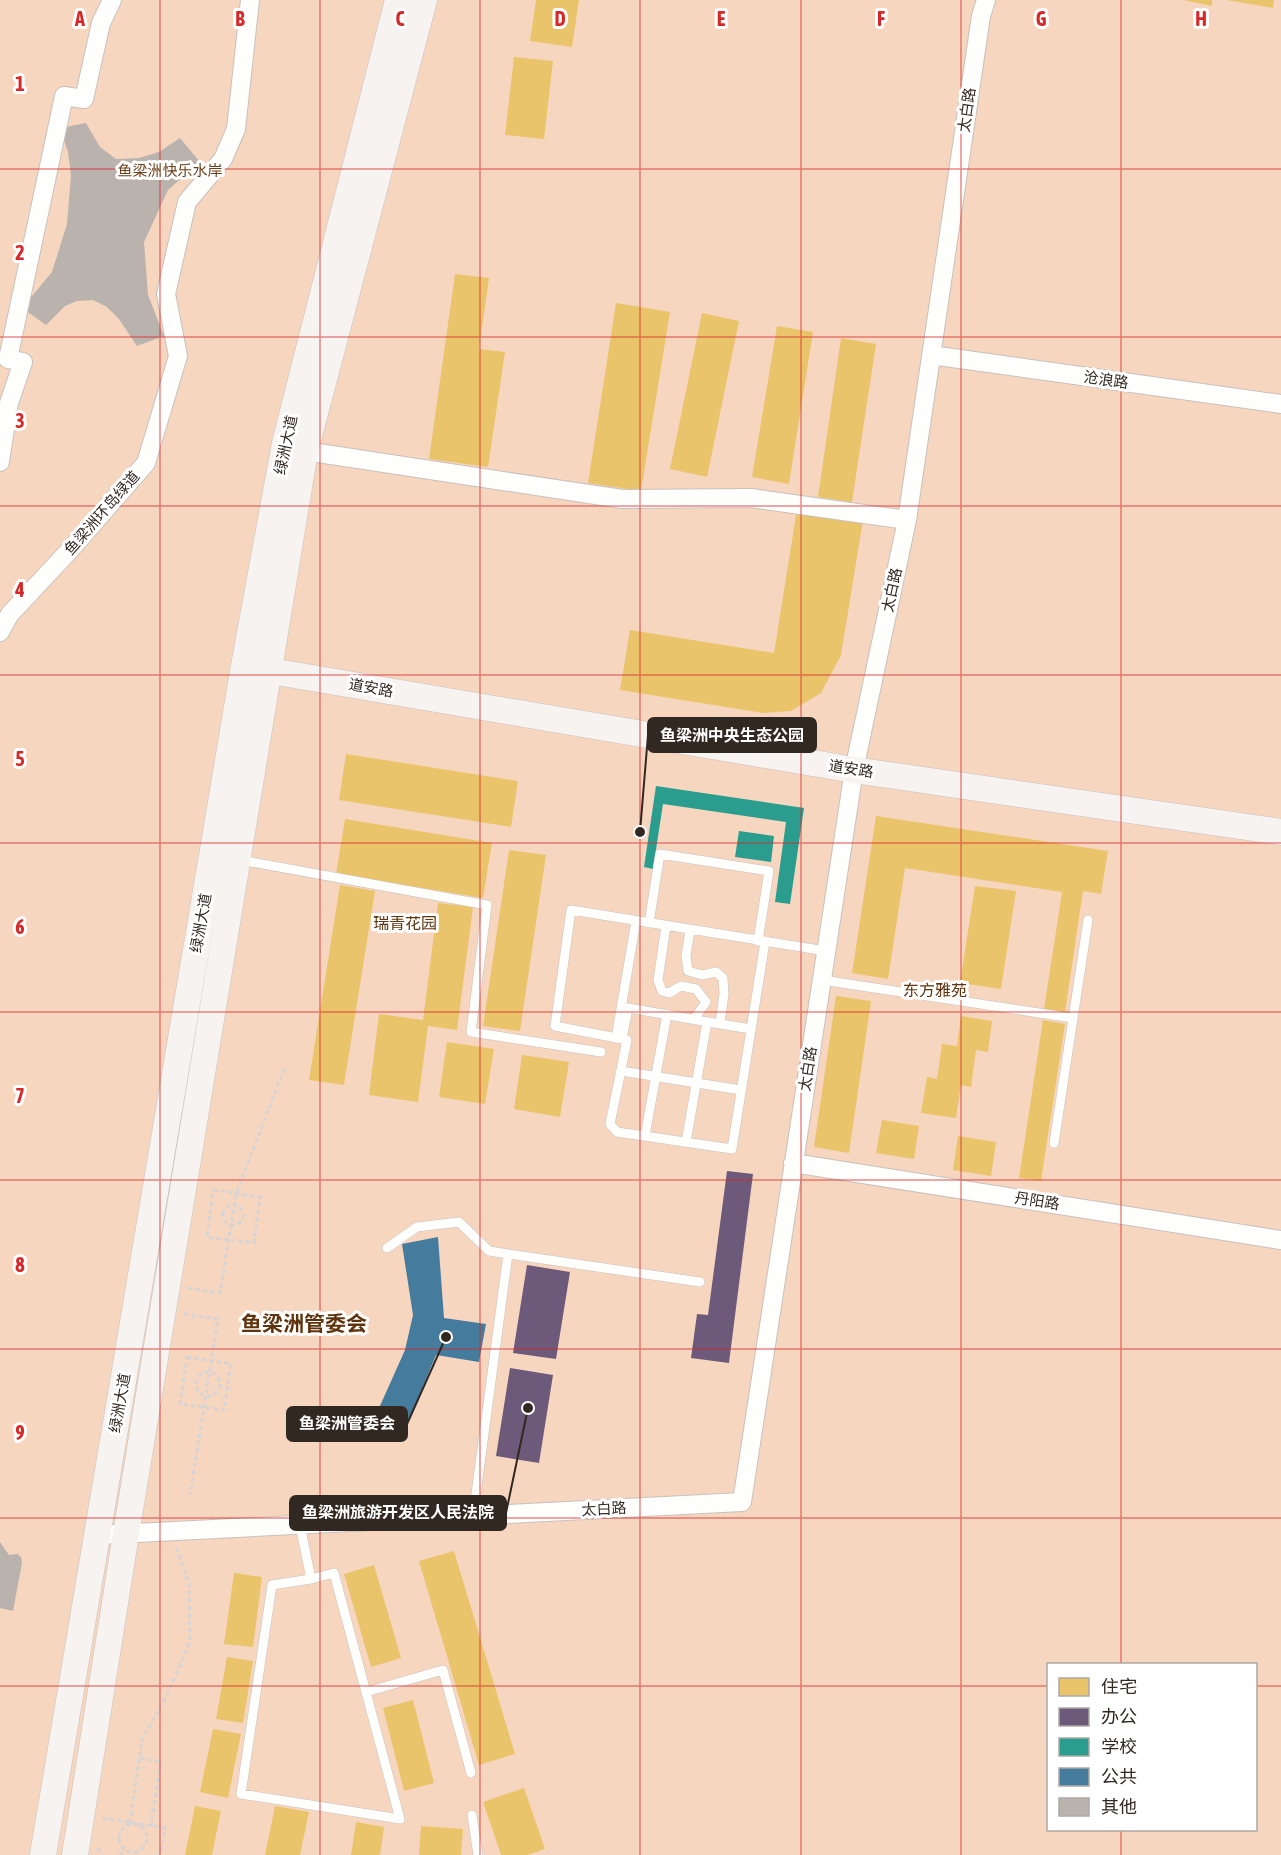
<svg xmlns="http://www.w3.org/2000/svg" width="1281" height="1855" font-family="'Asap Condensed','Noto Sans SC',sans-serif">
	<rect width="100%" height="100%" fill="#fbf5f1"/>
	<path fill="#f7d6c0" fill-rule="evenodd" d="M0,0h1281v1855h-1281zM1048,1664h208v166h-208z"/>
	<path fill="#e9c46a" d="M536,0h43l-7,47 -42,-6z
		M1183,0h29v6z
		M1227,0h47l-1,8z
		M514,57l39,4 -9,78 -39,-4z
		M455,274l34,4 -10,71 26,3 -17,115 -59,-8z
		M616,303l54,9 -29,179 -53,-8z
		M702,313l37,8 -32,156 -37,-8z
		M777,326l36,6 -24,152 -37,-7z
		M841,338l35,6 -24,158 -34,-5z
		M797,509l66,11 -22,135 -20,38 -30,18 -28,2 -143,-23 10,-60 144,23z
		M346,754l172,27 -7,46 -172,-27z
		M876,816l232,35 -7,43 -18,-3 -18,121 -21,-3 18,-117 -157,-24 -17,111 -36,-6z
		M345,819l147,24 -9,55 -147,-24z
		M509,850l37,5 -26,176 -37,-5z
		M340,885l35,6 -31,194 -35,-5z
		M975,886l41,5 -15,98 -41,-6z
		M438,903l35,4 -16,123 -29,-4 -10,76 -49,-7 10,-81 44,6z
		M836,996l35,5 -22,152 -35,-6z
		M961,1016l31,5 -4,31 -12,-2 -5,37 -10,-2 -5,33 -35,-5 6,-36 10,2 5,-35 15,2z
		M1043,1020l22,4 -24,157 -22,-3z
		M447,1042l47,7 -9,55 -46,-7z
		M522,1055l47,7 -9,55 -46,-8z
		M882,1120l37,6 -5,33 -38,-6z
		M958,1136l38,6 -5,34 -38,-6z
		M454,1551l61,203 -36,11 -60,-204z
		M374,1565l27,93 -30,9 -27,-93z
		M234,1573l28,4 -9,70 -29,-3z
		M227,1657l26,4 -10,62 -27,-4z
		M413,1700l21,83 -30,8 -21,-83z
		M213,1729l28,5 -13,64 -28,-6z
		M524,1788l21,61 -18,6h-26l-18,-53z
		M195,1806l26,5 -9,44h-27z
		M275,1806l34,6 -9,43h-35z
		M356,1822l28,5 -4,28h-29z
		M421,1826l42,3 -2,26h-42z"/>
	<path fill="#6d597a" d="M727,1171l26,3 -24,189 -38,-5 6,-44 11,1z
		M527,1265l43,7 -14,87 -43,-6z
		M510,1368l43,7 -14,88 -43,-7z"/>
	<path fill="#2a9d8f" d="M656,786l148,22 -14,96 -15,-2 11,-80 -123,-18 -10,65 -9,-2z
		M739,831l35,5 -3,26 -36,-5z"/>
	<path fill="#457b9d" d="M438,1237l6,81 42,6 -7,38 -43,-7 -32,77 -29,-15 30,-67 8,-35 -11,-71z"/>
	<path fill="#bab2ad" d="M86,123l14,24 16,12 23,-1 20,-6 21,-14 20,24 -32,28 -24,52 4,53 16,41 -27,10 -18,-27 -12,-12 -14,-7 -16,1 -12,5 -19,19 -24,-17 30,-36 15,-48 4,-49 -3,-23 -8,-24z
		M0,1542l9,13 8,-1 4,3 1,6 -9,48 -13,-3z"/>
	<g fill="none" stroke-linecap="round" stroke-linejoin="round">
		<defs>
			<path id="lane" d="M240,860l247,45 -16,127 130,20
				M649,923l11,-69 109,17 -11,70
				M666,926l-8,54 4,11 7,2 12,-7 15,3 10,13 -12,17
				M765,942l-33,207 -115,-17 -7,-8 17,-84 -72,-14 16,-116 255,41
				M822,980l250,38
				M720,1024l31,5
				M616,1038l20,-117
				M622,1039l6,-31 92,16 4,-30 -1,-16 -7,-6 -14,3 -14,-4 -2,-15 4,-26
				M621,1071l120,19
				M645,1136l22,-122
				M686,1142l21,-120
				M1054,1143l34,-223
				M387,1248l30,-21 42,-5 30,29 19,3
				M473,1516l35,-262 192,28
				M300,1525l11,54 -39,6 -31,209 159,25 -66,-246 -23,6
				M366,1692l77,-22 28,103
				M472,1815l6,40"/>
			<path id="street" d="M931,355l350,49
				M305,451l317,48 129,-1 156,22
				M0,462l9,-59 14,-41 -15,-3 56,-263 20,3 17,-76 11,-23
				M0,632l10,-18 59,-63 77,-88 32,-107 -12,-62 21,-92 36,-43 13,-30 14,-129
				M793,1163l488,77
				M97,1535l645,-33 112,-732 53,-250 74,-504 5,-16"/>
			<path id="secondary" d="M253,668l601,102 427,62
				M43,1855l201,-1189 41,-223 113,-443
				M75,1855l51,-321 179,-1083 119,-451"/>
		</defs>
		<use href="#lane" stroke="#c8c1bc" stroke-width="10"/>
		<use href="#street" stroke="#c8c1bc" stroke-width="20"/>
		<use href="#secondary" stroke="#c8c1bc" stroke-width="27"/>
		<path stroke="#d7d4d3" stroke-width="3" stroke-dasharray="4.5 3" stroke-linecap="butt" d="M213,1190l47,7 -6,46 -47,-6z
			M223 1215a10 10 0 1 1 20 0a10 10 0 1 1-20 0Z
			M188,1288l32,5 16,-99 48,-125
			M184,1314l34,5 -28,176
			M187,1357l44,7 -7,46 -44,-6z
			M196 1384a12 12 0 1 1 24 0a12 12 0 1 1-24 0Z
			M140,1758l21,4 -10,64
			M102,1818l63,10 -4,23 -2,4
			M130,1823l12,-83 27,-49 21,-49 -1,-59 -13,-36
			M119 1838a14 14 0 1 1 28 0a14 14 0 1 1-28 0Z
			M98,1848l4,7
			M120,1855l5,-5"/>
		<use href="#lane" stroke="#fefefd" stroke-width="9"/>
		<use href="#street" stroke="#fefefd" stroke-width="18"/>
		<use href="#secondary" stroke="#f7f3f1" stroke-width="26"/>
	</g>
	<path fill="none" stroke="#d62828" stroke-width="1.5" stroke-opacity="0.55" d="M160,0v1855M320,0v1855M480,0v1855M640,0v1855M801,0v1855M961,0v1855M1121,0v1664M0,169h1281M0,337h1281M0,506h1281M0,675h1281M0,843h1281M0,1012h1281M0,1180h1281M0,1349h1281M0,1518h1281M0,1686h1048M1256,1686h25M1121,1830v25"/>
	<g text-anchor="middle" stroke-width="6" stroke-linejoin="round" paint-order="stroke">
		<g font-size="15" fill="#322822" stroke="#fff">
			<text transform="translate(967 110) rotate(-82)" y="5">太白路</text>
			<text transform="translate(1106 380) rotate(8)" y="5">沧浪路</text>
			<text transform="translate(286 445) rotate(-78)" y="5">绿洲大道</text>
			<text transform="translate(102 513) rotate(-49)" y="5">鱼梁洲环岛绿道</text>
			<text transform="translate(892 590) rotate(-78)" y="5">太白路</text>
			<text transform="translate(371 688) rotate(10)" y="5">道安路</text>
			<text transform="translate(851 769) rotate(9)" y="5">道安路</text>
			<text transform="translate(201 923) rotate(-80)" y="5">绿洲大道</text>
			<text transform="translate(808 1069) rotate(-81)" y="5">太白路</text>
			<text transform="translate(1037 1201) rotate(9)" y="5">丹阳路</text>
			<text transform="translate(120 1403) rotate(-80)" y="5">绿洲大道</text>
			<text transform="translate(604 1509) rotate(-3)" y="5">太白路</text>
		</g>
		<g font-size="15" fill="#6d401b" stroke="#fff">
			<text x="170" y="176">鱼梁洲快乐水岸</text>
		</g>
		<g font-size="16" fill="#5f330d" stroke="#fff">
			<text x="405" y="929">瑞青花园</text>
			<text x="935" y="996">东方雅苑</text>
		</g>
		<g font-size="21" font-weight="bold" fill="#5f330d" stroke="#fff">
			<text x="304" y="1331">鱼梁洲管委会</text>
		</g>
	</g>
	<g font-size="20" text-anchor="middle" font-weight="bold" fill="#d62828" stroke="#fff" stroke-width="6" stroke-linejoin="round" paint-order="stroke">
		<text x="80" y="26">A</text>
		<text x="240" y="26">B</text>
		<text x="400" y="26">C</text>
		<text x="560" y="26">D</text>
		<text x="721" y="26">E</text>
		<text x="881" y="26">F</text>
		<text x="1041" y="26">G</text>
		<text x="1201" y="26">H</text>
		<text x="20" y="91">1</text>
		<text x="20" y="260">2</text>
		<text x="20" y="428">3</text>
		<text x="20" y="597">4</text>
		<text x="20" y="766">5</text>
		<text x="20" y="934">6</text>
		<text x="20" y="1103">7</text>
		<text x="20" y="1272">8</text>
		<text x="20" y="1440">9</text>
	</g>
	<path fill="none" stroke="#322822" stroke-width="2" d="M640 832L648 735M446 1337L407 1424M528 1408L506 1513"/>
	<g fill="#322822" stroke="#fff" stroke-width="2">
		<circle cx="640" cy="832" r="6"/>
		<circle cx="446" cy="1337" r="6"/>
		<circle cx="528" cy="1408" r="6"/>
	</g>
	<g fill="#322822" stroke="#322822" stroke-width="2">
		<rect x="648" y="718" width="168" height="34" rx="6"/>
		<rect x="287" y="1407" width="120" height="34" rx="6"/>
		<rect x="290" y="1496" width="216" height="34" rx="6"/>
	</g>
	<g font-size="16" text-anchor="middle" font-weight="bold" fill="#fff">
		<text x="732" y="741">鱼梁洲中央生态公园</text>
		<text x="347" y="1429">鱼梁洲管委会</text>
		<text x="398" y="1518">鱼梁洲旅游开发区人民法院</text>
	</g>
	<rect x="1047" y="1663" width="210" height="168" fill="#ffffff" stroke="#ada9a7" stroke-width="1.5"/>
	<rect x="1059" y="1678" width="30" height="18" fill="#e9c46a" stroke="#ada9a7" stroke-width="1.5"/>
	<text x="1101" y="1693" font-size="18" fill="#322822">住宅</text>
	<rect x="1059" y="1708" width="30" height="18" fill="#6d597a" stroke="#ada9a7" stroke-width="1.5"/>
	<text x="1101" y="1723" font-size="18" fill="#322822">办公</text>
	<rect x="1059" y="1738" width="30" height="18" fill="#2a9d8f" stroke="#ada9a7" stroke-width="1.5"/>
	<text x="1101" y="1753" font-size="18" fill="#322822">学校</text>
	<rect x="1059" y="1768" width="30" height="18" fill="#457b9d" stroke="#ada9a7" stroke-width="1.5"/>
	<text x="1101" y="1783" font-size="18" fill="#322822">公共</text>
	<rect x="1059" y="1798" width="30" height="18" fill="#bab2ad" stroke="#ada9a7" stroke-width="1.5"/>
	<text x="1101" y="1813" font-size="18" fill="#322822">其他</text>
</svg>
